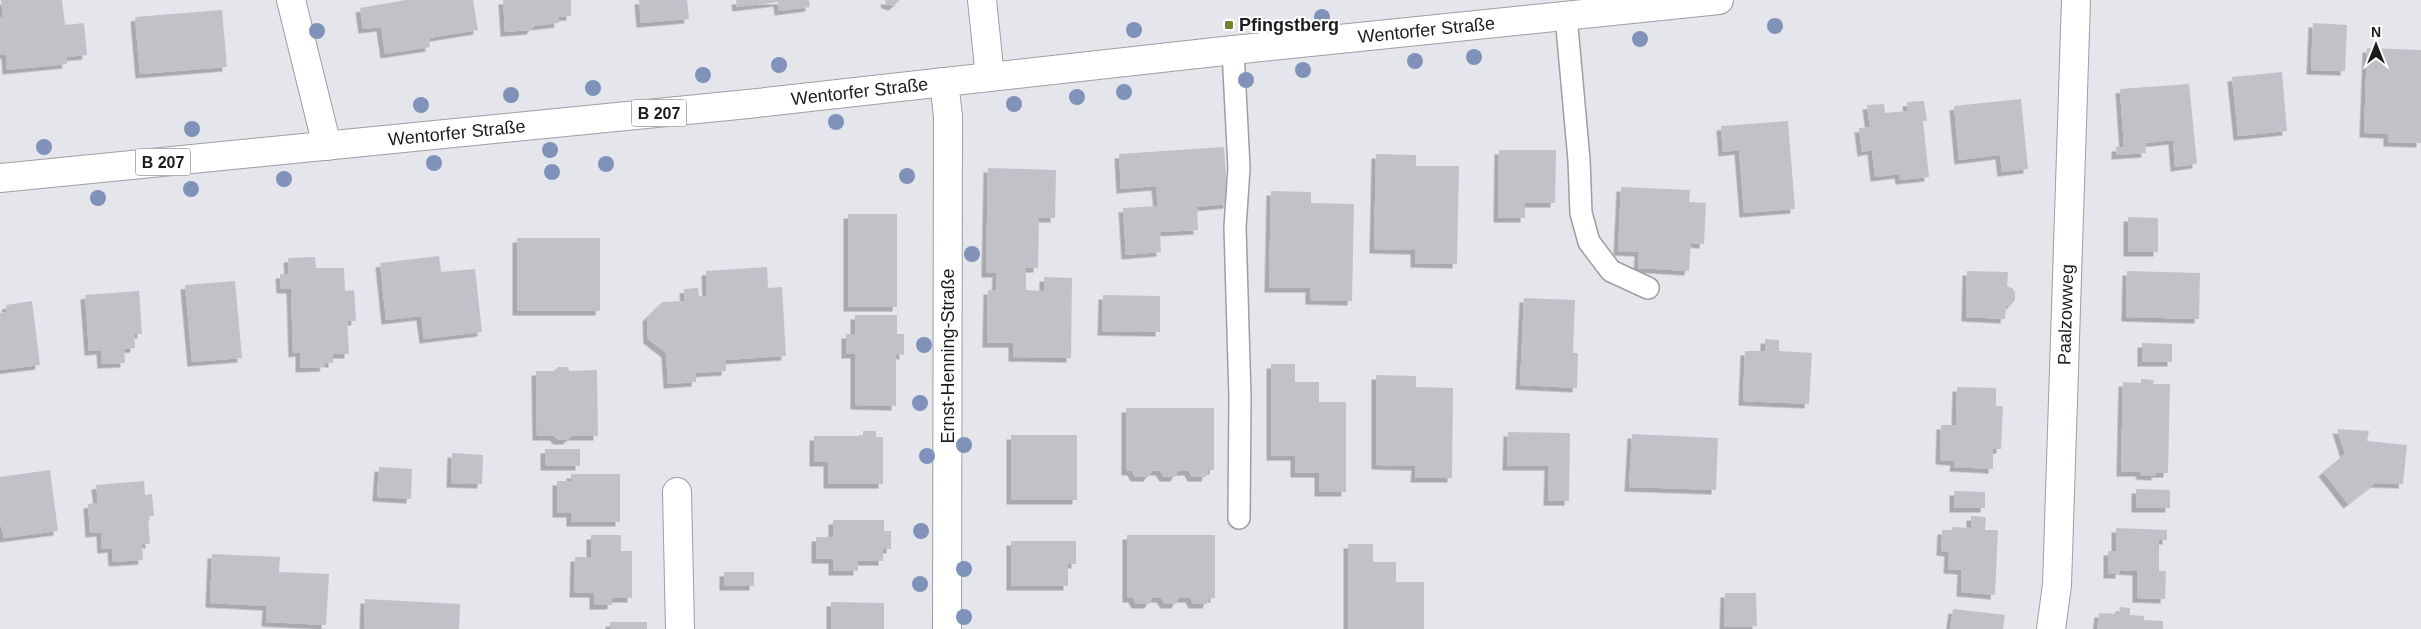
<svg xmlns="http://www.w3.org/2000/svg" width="2421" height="629" font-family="Helvetica,sans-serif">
	<defs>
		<filter id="shadow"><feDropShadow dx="-4.5" dy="4.5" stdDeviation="0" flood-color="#0004"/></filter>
	</defs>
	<rect width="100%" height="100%" fill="#e4e6ec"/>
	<path fill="#c0c2c8" filter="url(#shadow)" d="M1,0h61l3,25 19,-2 3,32 -21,2 1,7 -60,6 -1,-16 -6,1v-37l3,-1z
		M406,0h67l5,30 -49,8 1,9 -45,7 -4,-27 -18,2 -3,-21z
		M503,0h68v16l-13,1 1,6 -25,3 -3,4 -26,2z
		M639,0h48l2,19 -48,4z
		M736,0h73l1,7 -31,4 -1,-9 -41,5z
		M885,0h15l-7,6 -7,-2z
		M222,10l5,57 -87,7 -5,-57z
		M2313,23l34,2 -2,46 -34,-1z
		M2367,48l54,2v93l-33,-1v-8l-24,-1z
		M2282,72l5,59 -49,5 -6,-59z
		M2189,84l8,80 -22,3 -2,-27 -28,3 1,10 -30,2v-8h8l-4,-58z
		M2021,99l7,70 -26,3 -2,-17 -41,5 -5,-54z
		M1924,101l3,20h-4l6,56 -29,3 -1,-6 -24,3 -3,-27 -10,2 -3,-24 11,-1 -3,-22 17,-1 1,9 23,-2 -1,-9z
		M1788,121l7,88 -51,4 -5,-63 -16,2 -2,-26z
		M1224,147l4,57 -31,3 1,23 -38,2 1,20 -35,3 -3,-47 35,-2 -2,-20 -35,3 -2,-35z
		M1499,150h57l-1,53h-30v15h-27z
		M1376,154l40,1v11h43l-2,98 -42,-1v-13l-41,-1z
		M988,168l68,2 -1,48h-16l-1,50h-12v22l18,1v-14l28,1 -1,80 -58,-1v-14h-26l1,-53h8l1,-17h-11z
		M1621,187l69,3 -1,12 17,1 -2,41 -13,-1 -2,28 -51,-3 1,-16 -21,-1z
		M1271,191l40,1v11l43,1 -2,97 -42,-1v-12h-41z
		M848,214h49v93h-49z
		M2128,217l30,1v34h-30z
		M517,238h83v73h-83z
		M439,256l2,16 34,-3 7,63 -58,7 -3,-23 -35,4 -6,-57z
		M315,257l1,11h28l1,23 9,-1 2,31h-9l2,33h-16v9h-9l1,4 -25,1v-16l-7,1 -2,-64h-10l-1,-15h9l-1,-16z
		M767,267l1,21 14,-1 4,69 -60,4v11l-30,2v9l-28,2 -2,-31 -18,-14 -1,-22 15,-15 23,-1 -1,-12 14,-1 1,8h8l-1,-25z
		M1967,271l41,1 -1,14 5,2 3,4v8l-5,6h-4l-1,13 -39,-2z
		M2127,271l73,2 -1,46 -73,-2z
		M235,281l7,77 -50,4 -7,-77z
		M139,291l3,43h-8l1,14 -11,1 1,14 -23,1 -1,-14 -12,1 -4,-56z
		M1103,295l57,1v36l-58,-1z
		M1524,298l51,2 -2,53h5l-1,35 -57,-3z
		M32,301l8,64 -40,5v-57l7,-1 -1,-7z
		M855,315h42v19h7v21l-8,-1v52l-41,-1v-51h-9v-20h9z
		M1765,339l14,1v11l33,2 -3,51 -66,-3 2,-50h20z
		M2142,343l30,1v18h-30z
		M1271,364h24v18h24v20h27v90h-27v-19h-24v-17h-24z
		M558,367h9l3,4 27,-1 1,66h-26l-5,4h-9l-4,-4h-17l-1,-65h18z
		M1376,375l40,1v11l37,1 -1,90h-37l1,-12 -40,-1z
		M2141,379l13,1 -1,4h17l-2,89h-12v3l-16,-1 1,-3h-20l2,-90 18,1z
		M1957,387l39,1v18h7l-2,43h-8v20l-39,-2 1,-6 -15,-1 1,-35h15z
		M1126,408h88v62h-6l-2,7h-14l-3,-6h-11l-3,6h-11l-4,-6h-8l-4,6h-13l-3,-6h-6z
		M2337,429l32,2 -2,10 40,4 -4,39 -28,-1 -27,21 -25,-32 22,-18z
		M863,431h13v6h7v47h-55v-22h-14v-26h49z
		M1508,432l62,1 -1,68h-21l1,-35h-42z
		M1632,434l86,4 -2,52 -87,-3z
		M1011,435h66v65h-66z
		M545,449h35v17h-35z
		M452,453l31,2 -1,29 -31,-1z
		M379,467l33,2 -1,30 -34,-2z
		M50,470l8,61 -54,7 -4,-15v-46z
		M571,474h49v48h-49v-9h-14v-32h14z
		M144,481l1,14 7,-1 2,22h-6l2,28h-8l1,16 -30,2 -1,-14 -10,1 -1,-17 -11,1 -2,-29 10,-1 -2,-18z
		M2136,489l34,1v18h-34z
		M1954,491l31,1v16h-31z
		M1971,516l15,1 -1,13h13l-3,65 -34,-3 1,-22 -14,-1 1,-17 -8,-1 1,-21h10v-3l19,1z
		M833,520h51v11h7v18h-8v12h-25v10h-25v-12h-17v-22h17z
		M2116,528l51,2v10h-8v31h7l-1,28 -28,-1v-27l-17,-1v4h-12v-23h8z
		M591,535h30v16h11v47h-20v7h-18v-12h-20l1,-36h16z
		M1127,535h88v63h-6l-2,6h-14l-3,-6h-11l-3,6h-11l-4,-6h-9l-3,6h-13l-3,-6h-6z
		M1011,541h65v23h-8v22h-57z
		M1348,544h25v18h23v20h28v47h-76z
		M212,554l68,3 -1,15 50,2 -3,51 -60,-3 1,-16 -57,-3z
		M724,572h30v14h-30z
		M1725,593h31l1,33 -33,1z
		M365,599l95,5 -1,25h-95z
		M831,602l53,1v26h-53z
		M2120,607l10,1v7l14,1v4l19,1v8h-66l2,-16 20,1z
		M1953,609l52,6 -2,14h-53z
		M610,622h37v7h-37z"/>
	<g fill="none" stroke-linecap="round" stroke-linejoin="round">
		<defs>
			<path id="lane" d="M1566,16l13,144 2,53 8,29 22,29 37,17
				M1233,50l6,118 -4,59 5,170 -1,121"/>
			<g id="street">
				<path d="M291,0l36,146"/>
				<path d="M982,0l8,77"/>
				<path d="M944,82l4,34 -1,513"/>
				<path d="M677,492l3,137"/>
				<path id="s1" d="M2051,629l6,-44 19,-585"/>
			</g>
			<g id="primary">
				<path id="s2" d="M0,178l748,-74 485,-54 486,-50"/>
			</g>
		</defs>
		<use href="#lane" stroke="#9b9ea3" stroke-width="24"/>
		<use href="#street" stroke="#9b9ea3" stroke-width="30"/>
		<use href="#primary" stroke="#9b9ea3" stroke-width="30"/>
		<use href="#lane" stroke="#fff" stroke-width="21"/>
		<use href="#street" stroke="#fff" stroke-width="28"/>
		<use href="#primary" stroke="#fff" stroke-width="28"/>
	</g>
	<g fill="#8092ba">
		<circle cx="1322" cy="17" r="8"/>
		<circle cx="1775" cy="26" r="8"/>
		<circle cx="1134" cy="30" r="8"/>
		<circle cx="317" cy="31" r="8"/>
		<circle cx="1640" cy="39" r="8"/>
		<circle cx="1474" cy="57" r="8"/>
		<circle cx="1415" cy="61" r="8"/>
		<circle cx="779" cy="65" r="8"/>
		<circle cx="1303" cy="70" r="8"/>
		<circle cx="703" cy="75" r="8"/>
		<circle cx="1246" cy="80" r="8"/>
		<circle cx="593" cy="88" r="8"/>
		<circle cx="1124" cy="92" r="8"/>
		<circle cx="511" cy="95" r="8"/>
		<circle cx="1077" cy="97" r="8"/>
		<circle cx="1014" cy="104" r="8"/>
		<circle cx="421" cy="105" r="8"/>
		<circle cx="836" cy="122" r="8"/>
		<circle cx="192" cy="129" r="8"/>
		<circle cx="44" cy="147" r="8"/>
		<circle cx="550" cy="150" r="8"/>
		<circle cx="434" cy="163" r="8"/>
		<circle cx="606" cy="164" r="8"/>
		<circle cx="552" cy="172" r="8"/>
		<circle cx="907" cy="176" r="8"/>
		<circle cx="284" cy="179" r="8"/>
		<circle cx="191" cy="189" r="8"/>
		<circle cx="98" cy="198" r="8"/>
		<circle cx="972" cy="254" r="8"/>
		<circle cx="924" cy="345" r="8"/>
		<circle cx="920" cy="403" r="8"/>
		<circle cx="964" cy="445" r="8"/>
		<circle cx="927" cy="456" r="8"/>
		<circle cx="921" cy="531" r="8"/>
		<circle cx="964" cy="569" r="8"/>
		<circle cx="920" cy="584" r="8"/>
		<circle cx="964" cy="617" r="8"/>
	</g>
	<rect fill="#79802b" stroke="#fff" stroke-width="2" x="1224" y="20" width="10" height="10" rx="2.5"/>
	<g text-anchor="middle" stroke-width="4" stroke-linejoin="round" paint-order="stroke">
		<g fill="#fff" stroke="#5f6062" stroke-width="1">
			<rect x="631.5" y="99.5" width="55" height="27" rx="4"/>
			<rect x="135.5" y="148.5" width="55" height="27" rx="4"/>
		</g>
		<g font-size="16" font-weight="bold" fill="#1b1c1e">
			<text x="659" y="119">B 207</text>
			<text x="163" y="168">B 207</text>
		</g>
		<g font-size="18" font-weight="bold" fill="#1b1c1e" stroke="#fff" text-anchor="start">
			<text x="1239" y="31">Pfingstberg</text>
		</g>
		<g font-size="18" fill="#1b1c1e" stroke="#fff">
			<text dy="6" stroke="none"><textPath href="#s2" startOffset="1434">Wentorfer Straße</textPath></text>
			<text dy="6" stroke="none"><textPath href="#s2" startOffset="864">Wentorfer Straße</textPath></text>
			<text dy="6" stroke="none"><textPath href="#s2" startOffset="459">Wentorfer Straße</textPath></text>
			<text dy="6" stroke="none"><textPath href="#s1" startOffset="315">Paalzowweg</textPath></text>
			<text transform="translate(948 356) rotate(-90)" y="6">Ernst-Henning-Straße</text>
		</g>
	</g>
	<g transform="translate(2376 45)" stroke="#ffffff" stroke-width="4" paint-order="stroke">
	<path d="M0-4L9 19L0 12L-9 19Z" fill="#1b1c1e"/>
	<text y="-8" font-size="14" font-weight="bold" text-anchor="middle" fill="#1b1c1e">N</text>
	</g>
</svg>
